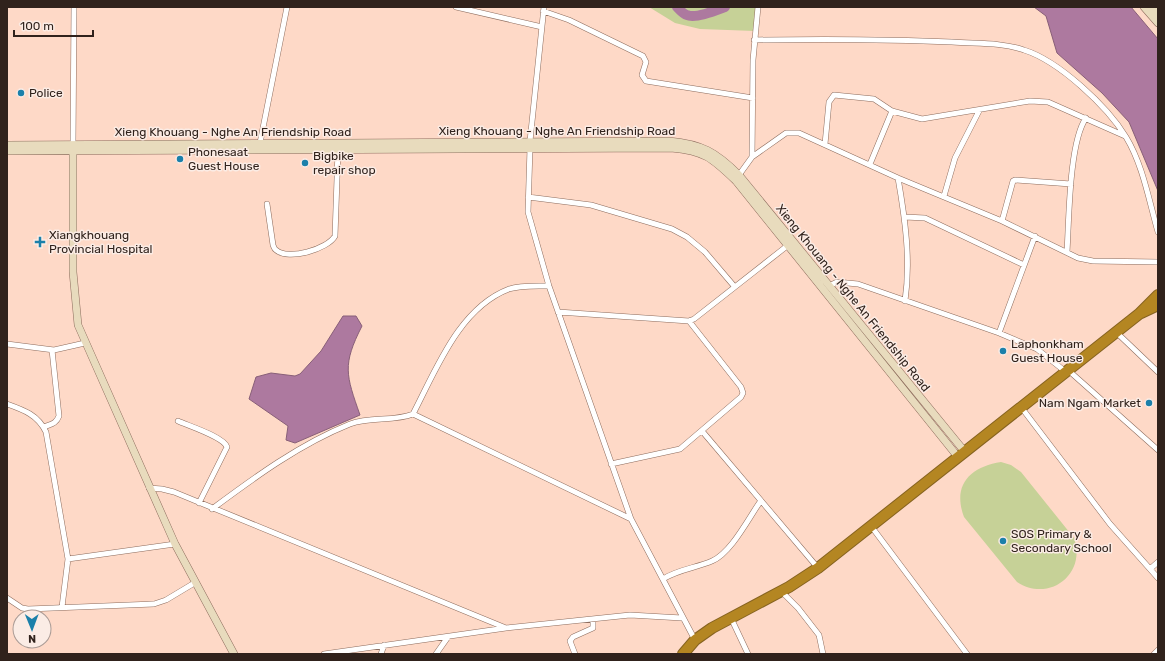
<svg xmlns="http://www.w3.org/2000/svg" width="1165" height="661" font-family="Rubik,sans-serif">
	<rect width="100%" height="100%" fill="#fed9c7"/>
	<path fill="#c6d197" d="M649,7h109l-3,24 -55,-2 -25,-6z
		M1001,462l10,3 10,7 53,66c13,36 -25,65 -57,44l-53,-65c-12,-32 6,-50 37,-55z"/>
	<path fill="#ad799f" stroke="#885f78" d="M1034,7h97l27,32v152l-29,-69 -27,-29 -45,-40 -11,-37z
		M343,316h13l6,10c-20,39 -16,49 -2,89l-65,28 -9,-3 2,-14 -39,-27 7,-22 15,-4 24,3 5,-2 21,-23z"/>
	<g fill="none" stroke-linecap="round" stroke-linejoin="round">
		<path stroke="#ad799f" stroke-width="10" d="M677,7c3,3 6,7 10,8 8,4 30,-5 38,-8"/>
		<defs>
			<path id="street" d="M456,7l86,20
				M543,11l26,9 74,36 3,6 -4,13 4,6 107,17
				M754,40c66,-1 132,-1 198,2 23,2 49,0 72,8 35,11 83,56 102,87 17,28 23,64 32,95
				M530,141l14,-134
				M260,143l27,-136
				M73,144l1,-137
				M825,144l4,-42 5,-7 40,4 18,12 30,8 108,-18 18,1 77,34
				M530,148l-2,64 21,74 82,233 64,121
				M752,157l34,-24h13l99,45 104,43 76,37 15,3 65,1
				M870,164l22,-53
				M739,175l13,-18 1,-97 5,-53
				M898,178c7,40 13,82 7,123
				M944,196l11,-38 24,-47
				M528,197l63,8 81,24 15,8 18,15 29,34
				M267,204l6,41c1,2 1,4 3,5 12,11 52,-1 59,-14l3,-86
				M905,217l20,1 99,47
				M1002,221l11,-40 2,-1 56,4
				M1067,252c2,-31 2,-110 19,-134
				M829,286l8,-4 21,2 141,49 38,16 29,23
				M558,312l131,9 5,-2 93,-73
				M1116,332l42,40
				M999,333l36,-97
				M7,344l47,6 31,-7
				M1068,370l90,80
				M7,404c17,6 31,11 39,28l22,127 -6,48
				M1021,407l89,117 48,54
				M413,414l218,105
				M178,421c11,5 46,16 49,26l-28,56
				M44,427c7,-3 12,-3 15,-11l-7,-66
				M702,431l116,137
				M611,464l69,-15 61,-52 2,-4 -2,-6 -52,-66
				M149,488l13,1 12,3 332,136
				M212,509c43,-32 88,-65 138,-85 21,-8 43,-2 63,-10 23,-44 46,-106 96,-125 12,-4 27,-3 40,-3
				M871,526l96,128
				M68,559l107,-15
				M1150,569l8,-7
				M663,579c16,-10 33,-11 49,-18 19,-8 36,-42 48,-59
				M781,591l17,17 21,27 4,19
				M7,598l15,10 6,1 126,-5 12,-4 30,-18
				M731,618l17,36
				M324,654l182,-26 124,-13 52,3
				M381,654l3,-9
				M436,654l12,-17
				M575,654l-5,-13 3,-4 20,-9v-8
				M1154,654l4,-4"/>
			<path id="secondary" d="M1144,7l14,16
				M1152,7l6,8
				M7,145l662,-4c33,3 47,11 70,34l226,277
				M73,146v126l5,53 97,219 59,110
				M7,151l664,-3c34,3 41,10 65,33l222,276"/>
			<path id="highway" d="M1141,313l17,-8
				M683,654l12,-14 17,-12 77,-41 29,-19 321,-254 19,-19"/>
		</defs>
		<use href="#street" stroke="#8d6c5d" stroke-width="6"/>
		<use href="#secondary" stroke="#8d6c5d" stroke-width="8"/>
		<use href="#highway" stroke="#866320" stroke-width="12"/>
		<use href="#street" stroke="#fff" stroke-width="5"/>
		<use href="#secondary" stroke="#e8dbbd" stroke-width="7"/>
		<use href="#highway" stroke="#b48622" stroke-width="10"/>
	</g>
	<g fill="#1b80aa" stroke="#fbece5" stroke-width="1.5">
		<circle cx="21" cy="93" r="4"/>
		<circle cx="180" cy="159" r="4"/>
		<circle cx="305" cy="163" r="4"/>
		<path d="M38 236h4v4h4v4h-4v4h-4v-4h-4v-4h4z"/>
		<circle cx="1003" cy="351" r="4"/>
		<circle cx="1149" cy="403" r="4"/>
		<circle cx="1003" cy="541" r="4"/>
	</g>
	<g text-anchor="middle" stroke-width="3" stroke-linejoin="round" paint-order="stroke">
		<g font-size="12" fill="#30221c" stroke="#fbece5" text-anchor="start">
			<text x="29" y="97">Police</text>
			<text x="188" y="156">Phonesaat<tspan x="188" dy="14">Guest House</tspan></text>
			<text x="313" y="160">Bigbike<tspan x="313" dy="14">repair shop</tspan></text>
			<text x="49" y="239">Xiangkhouang<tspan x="49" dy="14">Provincial Hospital</tspan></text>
			<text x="1011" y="348">Laphonkham<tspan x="1011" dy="14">Guest House</tspan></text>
			<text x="1141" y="407" text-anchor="end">Nam Ngam Market</text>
			<text x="1011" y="538">SOS Primary &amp;<tspan x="1011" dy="14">Secondary School</tspan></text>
		</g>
		<g font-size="12" fill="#30221c" stroke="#fbece5">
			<text x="557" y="135">Xieng Khouang - Nghe An Friendship Road</text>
			<text x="233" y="136">Xieng Khouang - Nghe An Friendship Road</text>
			<text transform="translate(853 298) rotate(51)" y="4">Xieng Khouang - Nghe An Friendship Road</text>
		</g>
	</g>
	<rect width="1165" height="661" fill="none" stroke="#30221c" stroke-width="16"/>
	<g transform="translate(32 629) rotate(179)"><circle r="19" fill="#fbece5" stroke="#aa9b95"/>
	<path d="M0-3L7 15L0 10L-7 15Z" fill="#1b80aa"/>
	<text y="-6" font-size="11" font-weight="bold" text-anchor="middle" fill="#30221c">N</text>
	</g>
	<path d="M14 30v6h79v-6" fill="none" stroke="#30221c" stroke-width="2"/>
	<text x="20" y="30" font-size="12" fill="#30221c" stroke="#fbece5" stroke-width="3" paint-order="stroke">100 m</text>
</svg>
